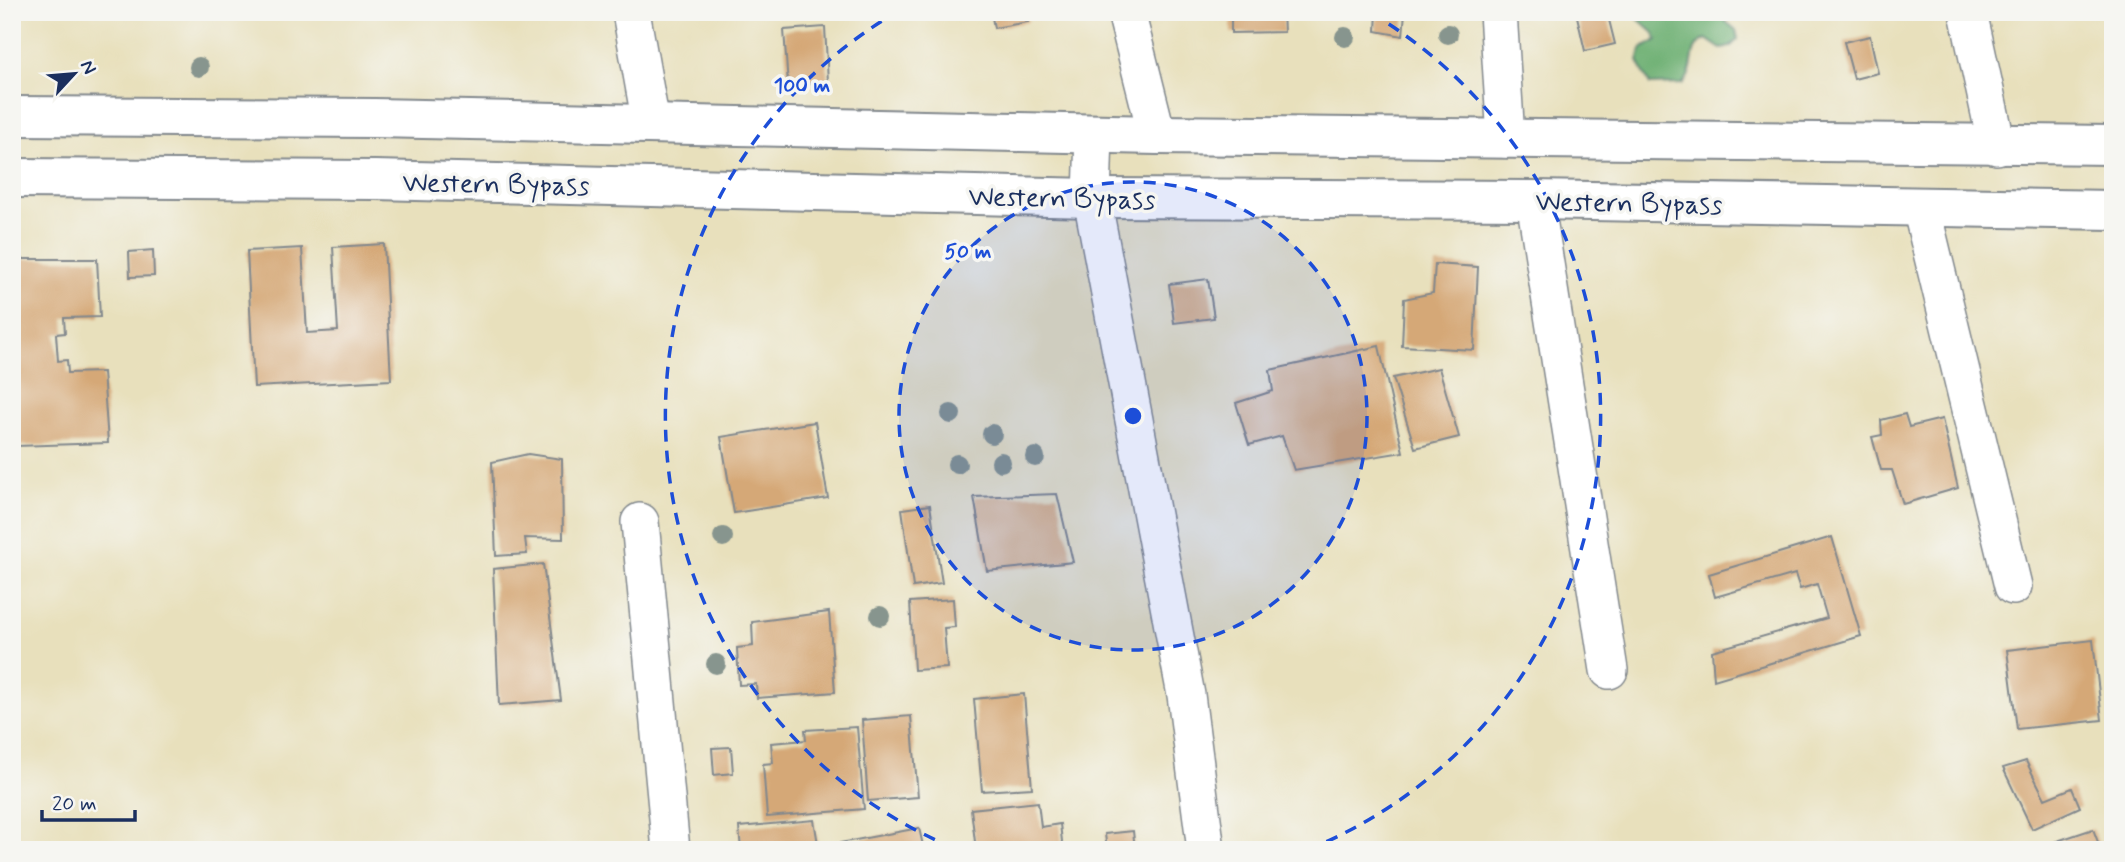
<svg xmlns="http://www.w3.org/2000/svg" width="2125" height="862" font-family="Mynerve,sans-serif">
	<rect width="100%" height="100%" fill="#f6f6f2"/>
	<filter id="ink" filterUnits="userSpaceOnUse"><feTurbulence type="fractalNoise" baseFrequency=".0143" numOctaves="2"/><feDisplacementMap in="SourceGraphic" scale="14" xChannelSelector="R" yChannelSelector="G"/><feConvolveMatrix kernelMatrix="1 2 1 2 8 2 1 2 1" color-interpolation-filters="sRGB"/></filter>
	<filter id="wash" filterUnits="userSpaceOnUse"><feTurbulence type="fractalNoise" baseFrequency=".00686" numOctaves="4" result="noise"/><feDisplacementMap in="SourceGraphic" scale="28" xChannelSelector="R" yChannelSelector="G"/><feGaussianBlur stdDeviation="1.57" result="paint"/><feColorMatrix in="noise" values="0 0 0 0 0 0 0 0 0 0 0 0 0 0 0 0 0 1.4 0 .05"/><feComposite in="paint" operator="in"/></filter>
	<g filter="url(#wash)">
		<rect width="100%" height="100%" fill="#e8e0bc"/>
		<path fill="#70b174" stroke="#467069" stroke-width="2" d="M1638,12h87v9l11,9 2,9 -8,8 -9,2 -15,-10c-17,8 -11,21 -17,35 -1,4 -4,7 -7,10l-32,1 -12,-24 3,-12 16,-9 -3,-7 -18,-16z"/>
		<g id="blocks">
			<path fill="#d5a877" d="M991,12h35l2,10 -34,6z
				M1231,12h52l1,20 -53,1z
				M1377,12h28l-2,24 -27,-5z
				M1576,12h31l8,32 -30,7z
				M825,27l3,55 -40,3 -4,-55z
				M1870,36l8,37 -24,6 -10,-37z
				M384,244l7,136 -137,7 -7,-136 55,-3 5,85 31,-2 -5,-84z
				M153,250l1,26 -24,1 -1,-25z
				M12,259h85l3,58 -36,1 1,15 -9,1 2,27 9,-1 1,13 35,-1 5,71 -92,3 -4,-82z
				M1435,264l43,3 -4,83 -72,-4 2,-47 29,-6z
				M1208,279l6,39 -40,5 -5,-39z
				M1379,346l24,106 -109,18 -12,-34 -33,9 -13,-42 37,-12 -3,-21z
				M1439,368l20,69 -44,11 -22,-70z
				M1905,414l4,13 33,-8 16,69 -55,16 -11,-34h-11l-9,-33 10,-2 -1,-15z
				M815,422l13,76 -94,15 -13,-76z
				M528,454l34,5 1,80 -38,-1 2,16 -31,2 -4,-94z
				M1057,494l16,68 -86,9 -13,-74z
				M930,505l12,78 -29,4 -11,-78z
				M1832,537l29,99 -147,44 -2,-29 115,-33 -10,-34 -17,5 -5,-15 -80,23 -6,-23z
				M543,564l18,136 -62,5 -6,-136z
				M953,599l2,28 -11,1 3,40 -33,2 -4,-68z
				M829,612l6,80 -78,6 -1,-14 -17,1 -2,-37 16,-2 -1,-24z
				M2093,640l9,80 -85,9 -10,-79z
				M1024,694l8,94 -50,3 -8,-92z
				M911,716l7,81 -50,4 -6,-81z
				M857,727l7,82 -97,8 -4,-53 10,-1 -2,-20 35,-3 -1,-10z
				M731,747l2,26 -19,2 -2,-27z
				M2026,761l19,38 27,-11 8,19 -48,22 -29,-61z
				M1038,802l3,25 19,-3 3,26h-87l-5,-41z
				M814,820l5,30h-78l-2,-23z
				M919,828l5,22h-83l-1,-7z
				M2093,829l8,21h-68v-1z
				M1133,831l2,19h-28l-2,-16z"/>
		</g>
	</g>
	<g filter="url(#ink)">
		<use href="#blocks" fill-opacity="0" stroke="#82888d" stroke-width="2"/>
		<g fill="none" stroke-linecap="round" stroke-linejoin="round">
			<defs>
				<path id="street" d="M631,12l20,112
					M1126,12l31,123
					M1498,12l8,127
					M1968,12l29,134
					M1094,134l-2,64 94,497 20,155
					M1535,200l74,470
					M1921,207l92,379
					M640,522l31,328"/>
				<path id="primary" d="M12,116l363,2 782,17 956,10
					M12,178l363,2 717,18 443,2 578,10"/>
			</defs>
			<use href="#street" stroke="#82888d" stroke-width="40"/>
			<use href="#primary" stroke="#82888d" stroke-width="42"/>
			<use href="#street" stroke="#fff" stroke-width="37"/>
			<use href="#primary" stroke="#fff" stroke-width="38"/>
		</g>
		<g fill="#87958e">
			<circle cx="1448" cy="34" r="10"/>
			<circle cx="1345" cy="37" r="10"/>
			<circle cx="199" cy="67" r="10"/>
			<circle cx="951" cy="414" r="10"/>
			<circle cx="992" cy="434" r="10"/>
			<circle cx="1035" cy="457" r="10"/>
			<circle cx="1001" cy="462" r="10"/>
			<circle cx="957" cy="464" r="10"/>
			<circle cx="723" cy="537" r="10"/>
			<circle cx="880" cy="616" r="10"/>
			<circle cx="716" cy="664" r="10"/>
		</g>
	</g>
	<circle cx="1133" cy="416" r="234" fill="#1d4ed8" fill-opacity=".12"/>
	<g fill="none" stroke="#1d4ed8" stroke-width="3.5" stroke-dasharray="12 9">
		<circle cx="1133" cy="416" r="234"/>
		<path d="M954 848A468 468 0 0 1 895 13M1371 13A468 468 0 0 1 1312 848"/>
	</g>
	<g text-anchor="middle" stroke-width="7" stroke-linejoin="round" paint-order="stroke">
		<g font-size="28" fill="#1b2f5e" stroke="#f6f6f2">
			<text transform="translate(496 183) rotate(1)" y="10">Western Bypass</text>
			<text transform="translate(1062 197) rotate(1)" y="10">Western Bypass</text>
			<text transform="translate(1629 202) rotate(1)" y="10">Western Bypass</text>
		</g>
	</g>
	<circle cx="1133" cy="416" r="10" fill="#1d4ed8" stroke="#f6f6f2" stroke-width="3.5"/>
	<g font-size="21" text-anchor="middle" font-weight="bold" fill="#1d4ed8" stroke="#f6f6f2" stroke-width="7" stroke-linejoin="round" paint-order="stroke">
		<text x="802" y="92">100 m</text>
		<text x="968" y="258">50 m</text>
	</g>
	<rect width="2125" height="862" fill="none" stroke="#f6f6f2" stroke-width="42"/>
	<g transform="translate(74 74) rotate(64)" stroke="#f6f6f2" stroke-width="5" paint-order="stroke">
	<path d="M0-5L12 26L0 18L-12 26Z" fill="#1b2f5e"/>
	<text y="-10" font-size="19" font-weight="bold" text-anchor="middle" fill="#1b2f5e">N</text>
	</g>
	<path d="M42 810v10h93v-10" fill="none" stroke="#1b2f5e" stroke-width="3.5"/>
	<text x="52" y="810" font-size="21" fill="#1b2f5e" stroke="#f6f6f2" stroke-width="5" paint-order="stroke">20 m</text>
</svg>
